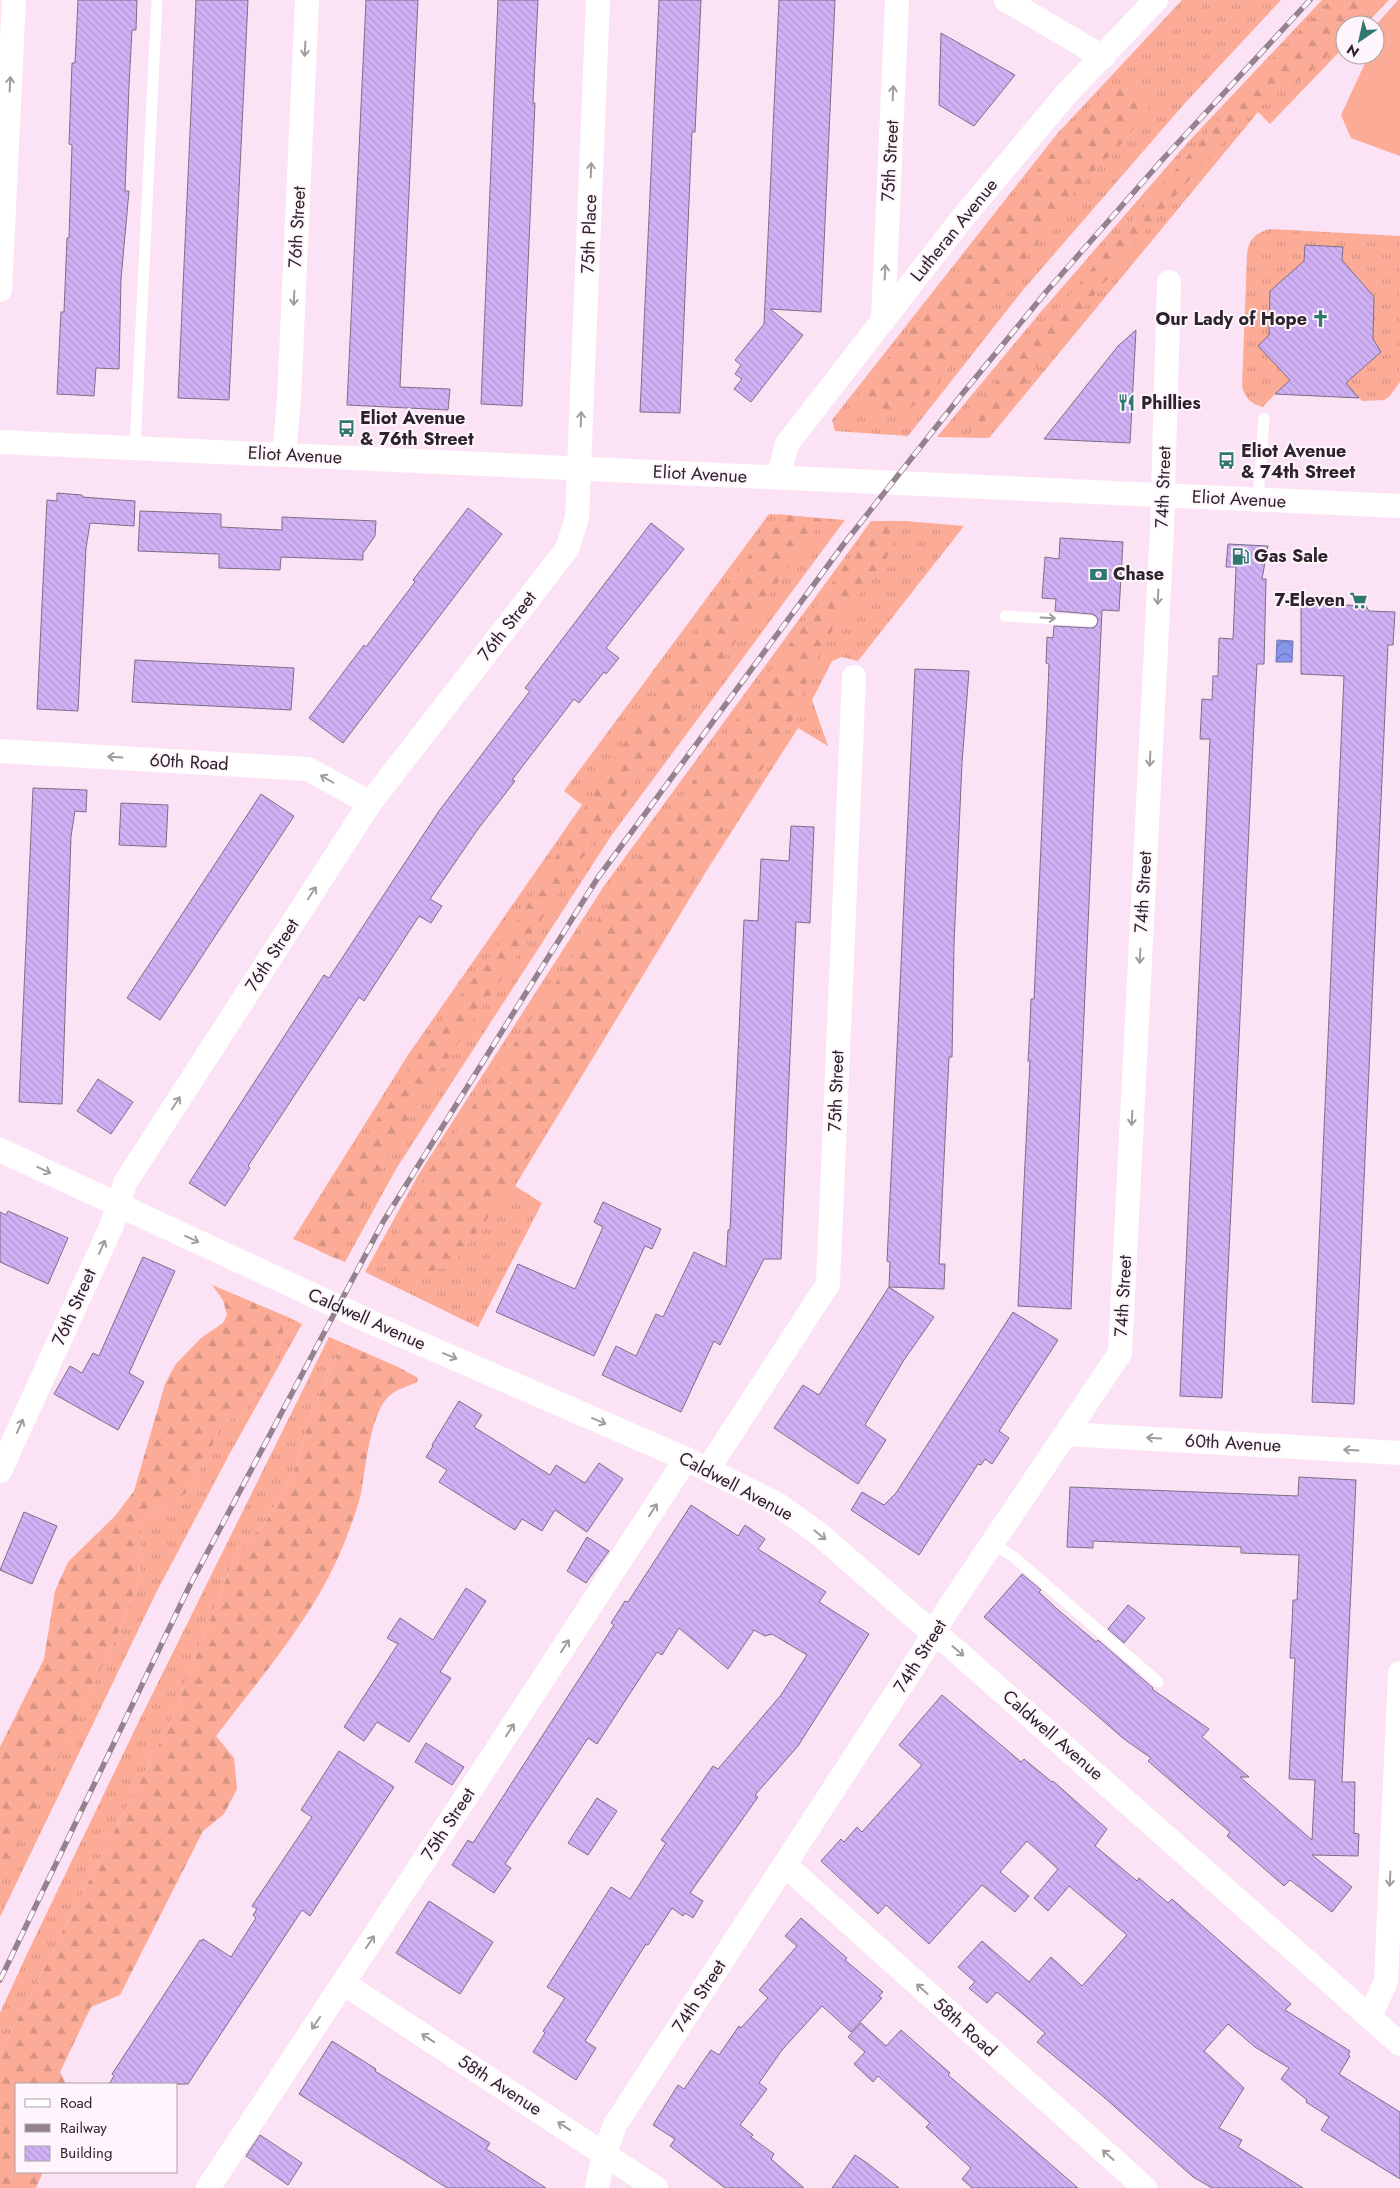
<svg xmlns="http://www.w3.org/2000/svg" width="1400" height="2188" font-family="Jost,sans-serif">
	<defs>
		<pattern id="grass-tufts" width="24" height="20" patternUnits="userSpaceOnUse" patternTransform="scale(1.25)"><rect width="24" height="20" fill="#fbab96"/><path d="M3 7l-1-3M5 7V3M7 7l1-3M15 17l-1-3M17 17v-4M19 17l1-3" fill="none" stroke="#d79381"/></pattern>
		<pattern id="forest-firs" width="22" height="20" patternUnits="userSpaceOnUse" patternTransform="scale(1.25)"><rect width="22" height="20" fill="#fbab96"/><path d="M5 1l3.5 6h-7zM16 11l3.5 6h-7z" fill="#d79381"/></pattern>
		<pattern id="water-waves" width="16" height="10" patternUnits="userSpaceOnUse" patternTransform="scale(1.25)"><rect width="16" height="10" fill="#8795ea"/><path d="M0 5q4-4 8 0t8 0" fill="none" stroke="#6f79be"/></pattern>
		<pattern id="building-back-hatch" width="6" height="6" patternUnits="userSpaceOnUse" patternTransform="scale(1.25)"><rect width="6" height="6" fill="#d0b1f5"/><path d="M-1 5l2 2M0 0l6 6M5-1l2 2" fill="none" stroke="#b398d2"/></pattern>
	</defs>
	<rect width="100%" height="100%" fill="#fce2f5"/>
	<path fill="url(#grass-tufts)" d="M1182,0h99l-96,103 -162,187 -115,146 -73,-5 -3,-11 225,-286z
		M1322,0h67l-24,25h-20v21l-75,78 -12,-12 -269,326 -52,-1 102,-123 151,-174z
		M1270,229l130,7v146l-11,15 -5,3 -22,1 -3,-3 -84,-4 -12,13c-12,-3 -17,-8 -21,-20l5,-134c3,-15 9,-20 23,-24z
		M769,514l76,6 -234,316 -215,333 -51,93 -52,-23 115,-184 174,-250 -18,-14z
		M871,521h34l59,5 -106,135 -16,-4 -10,4 -20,39 16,46 -30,-18 -91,142 -192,316 27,17 -64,124 -113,-55 52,-95 187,-291z
		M288,1317l14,7 -73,131 -73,138 -156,324v-35l3,-8 115,-241 21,-52 3,-59 43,-28 25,-42 10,-27 25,-13 28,-47z
		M329,1337l14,6 -31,68 -17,58 -30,54 -28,28 -66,170 -171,333v-41l26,-57 112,-233z"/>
	<path fill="url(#forest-firs)" d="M1331,0h49l-24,25h-11v12c-26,27 -49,51 -85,63l-102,115 -141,177 -46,40 -5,-10 17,-24 174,-207 117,-134z
		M1131,83l20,21 -25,35 -51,52 -146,204 -29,20 -31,-6 -14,-9 71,-91 179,-221z
		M779,514l44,5 -217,304 -198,295 -71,141 -18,-8 -1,-17 -5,-9 17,-32 106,-165 87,-115 86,-146 98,-153z
		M872,526h15l13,4 -14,29 -60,80 -15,31 -19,51 -64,101 -125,207 -92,158 -60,80 -49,9 -13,-8 -2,-12 41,-83 204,-304z
		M212,1285l76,32 -15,48 -28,47 -25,13 -10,27 -25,42 -43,28 -3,59 -21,52 -118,249v-135l44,-88 11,-68 13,-29 47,-46 19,-25 31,-107 10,-19 26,-27 22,-15 4,-8 -4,-15z
		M343,1343l55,24 20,11 -1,4c-8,4 -17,6 -24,11 -23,14 -27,75 -32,100 -3,14 -9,29 -14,43 -28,75 -83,137 -131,200l18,22 3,31 -13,25 -21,17 -83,164 -29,12 -31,65 6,12h-50v88h27l-7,16h-36v-134l171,-333 66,-170 28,-28 30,-54 17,-58z"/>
	<path fill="#fbab96" d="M1398,0h2v156l-49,-18 -10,-23 25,-54v-6h9v-29z"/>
	<path fill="url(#water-waves)" stroke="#6c73b0" d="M1277,640l16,1 -1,21h-16z"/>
	<path fill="url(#building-back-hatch)" stroke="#7a7087" d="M78,0h59l-1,30h-4l-3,56 -4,105h4l-8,88 -2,90 -23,-1 -2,28 -37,-2 4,-82h3l3,-74h2l3,-93 -3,-1 3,-81h3z
		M196,0h52l-19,400 -51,-2z
		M366,0h52l-18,387 50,2 -2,21 -101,-5z
		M498,0h40l-5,103h2l-13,303 -41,-2z
		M659,0h42l-6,132h-3l-12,281 -40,-1z
		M779,0h56l-14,312 -51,-3 33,26 -52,67 -17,-13 8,-10 -7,-5 6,-9 -6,-5 29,-36z
		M941,33l74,42 -41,51 -35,-21z
		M1305,245l38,2 -1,13 32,37 -1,42 8,13 -35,31 13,15 -84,-4 15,-14 -32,-34 11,-11 1,-44 34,-30z
		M1136,330l-6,113 -86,-4 74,-93z
		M57,493l25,2v2l53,4 -1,25 -44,-3 -4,25 -8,163 -41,-2 10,-209 10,1z
		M468,508l34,26 -159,209 -34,-25 55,-73 2,2 24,-32 25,-33 -2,-2z
		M140,511l81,3v13l40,2 21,1v-13l94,4 -1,15 -12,17v7l-82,-3 -1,13 -61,-2v-14l-81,-3z
		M651,523l33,26 -78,99 13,10 -13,16 -2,-2 -25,31 -5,-4 -62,81 3,1 -37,48 -48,70 12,7 -11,17 -12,-7 -55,85 -5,-4 -111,169 2,2 -25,38 -36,-23 135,-208 5,3 110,-167 91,-120 -5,-3z
		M1060,538l63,4 -4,69 -17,-1 -31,699 -53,-3 12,-245h-2l2,-35 1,-27h3l13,-284 2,-51 -3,-1 1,-26 6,1 1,-12 37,2 4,-1 3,-5 -1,-5 -5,-3 -37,-3 1,-12 -14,-1 3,-41 14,2z
		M1228,544l40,2 -6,33h4l-2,85h-7l-2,38 -33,696 -42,-2 30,-657h-10l2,-40 10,1 1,-24h5l1,-38 14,1 3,-72h-10z
		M1301,603l65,3 3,5 26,1 -2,33h-5l-34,759 -42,-2 32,-726 -43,-2z
		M135,660l159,8 -3,42 -159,-8z
		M915,669l54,2 -7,92 -8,181 -2,113h-3l-10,207h6l-1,25 -55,-2 1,-25 -3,-1z
		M33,788l54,2 -1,22 -11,-1 -4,25 -9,268 -43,-2z
		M261,794l33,22 -134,204 -33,-22z
		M121,803l47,2 -2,42 -47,-2z
		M791,826l23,1 -4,96 -14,-1 -15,337h-17l-44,86 -6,-4 -33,71 -79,-37 14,-29 20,10 20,-42 7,3 31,-65 32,15 2,-37h2l14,-310 14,1 3,-62 28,2z
		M98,1079l35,23 -22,32 -34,-23z
		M603,1202l58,27 -9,20 -7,-3 -51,110 -98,-44 22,-48 57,25 28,-62 -9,-5z
		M8,1211l60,27 -20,46 -48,-22v-50l6,3z
		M143,1257l32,14 -46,102 15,9 -26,48 -64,-36 16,-28 12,7 11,-20 6,3z
		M889,1287l45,30 -30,43 -39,65 21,15 -28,44 -84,-56 29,-43 16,10z
		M1013,1312l45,28 -59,91 10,7 -17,26 -7,-5 -4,6 -3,-1 -59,91 -68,-45 11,-18 22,13 12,-12z
		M459,1401l23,14 -8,12 76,48 6,-10 29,18 14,-20 24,16 -36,53 -32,-22 -13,21 -20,-12 -7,11 -76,-48 8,-12 -21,-13 7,-11 -1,-1z
		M1299,1477l57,3 -14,302h13l-1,51 5,1 -1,22 -46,-1 40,32 -20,25 -42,-32 -6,6 -57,-50 3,-4 -82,-71 3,-3 -27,-19 -140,-122 38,-43 19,16 -2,2 18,17 39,33 2,-2 55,48 -1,1 57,40 -7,8 47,40h-9l72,63 3,-60 -26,-1 6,-121h-5l2,-34 1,-24h4l2,-45 -58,-2v-6l-98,-4 -50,-2v7l-26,-1 3,-60 228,9z
		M691,1505l47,31 7,-11 20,14 -7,10 68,43 -7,10 50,32 -71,112 -43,49 3,2 -68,96 13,8 -10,17 -8,-5 -2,3 -11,-8 -24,37 -2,-1 -61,97 11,7 -20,32 -43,-28 12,-19 -2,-2 22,-33 -18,-11 64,-100 19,12 36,-56 -5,-3 52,-74 5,3 63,-74 26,-40 -35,-21 -7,2 -11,-6 -26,39 -49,-41 -17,27 -5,-3 -60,92 -9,-6 -83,126 6,4 -17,25 -42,-28 16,-25 5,3 141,-218 -3,-2 14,-22 3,1z
		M24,1512l33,14 -25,58 -32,-14z
		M587,1537l22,14 -23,32 -19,-12z
		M466,1588l20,13 -46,71 11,6 -42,64 -32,-20 -13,19 -20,-14 54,-83 -11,-6 13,-20 33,22z
		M1128,1605l17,13 -21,25 -16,-14z
		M942,1695l79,67 3,-3 28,23 1,-1 54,48 -12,17 42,35 2,-3 29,25 4,-4 119,105 -6,6 65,41 -2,4 2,1 -11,18 61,38v67l-79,-49 8,-13 -23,-15 1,-2 -26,-21 8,-11 -34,-21 -27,-23 -24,27 40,37 -25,40 23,12 -4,7 65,41h-91l-19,-11 -88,-79 -68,-56 8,-9 -48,-41 -10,11 -18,-15 6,-6 -17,-15 24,-26 47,41 22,-25 31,29 45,-51 -58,-49 -21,25 -14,-13 24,-29 -31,-28 -27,31 29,24 -14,16 -33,-27 -53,59 -43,-39 -8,9 -57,-53 20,-22 3,3 13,-15 5,5 60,-67 -23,-20z
		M426,1743l38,24 -12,18 -37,-23z
		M339,1751l55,36 -84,129 -8,-6 -114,174h-79l5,-8 -2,-2 88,-134 2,1 1,-2 28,18 25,-39 -3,-3 4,-6 -5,-3 60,-89 -11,-7z
		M597,1798l20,13 -29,44 -20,-12z
		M429,1901l64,41 -33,52 -64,-41z
		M801,1918l46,40 -2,2 38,32 -4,4 3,2 -31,34 -29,-26 -40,44 -23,33 8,6 -27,36 13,10 -2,2 23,17 -3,5 33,29h-79l-55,-42 5,-7 -22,-14 25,-40 6,4 27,-39 8,5 20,-29 2,2 27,-30 -9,-8 38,-44 -12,-10z
		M861,2023l25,23 15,-16 49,43 -2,2 130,113h-106l-10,-9 9,-11 -45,-41 4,-4 -52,-47 -5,6 -19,-18 11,-12 -17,-15z
		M332,2041l44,28 -1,2 115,72 -4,6 60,39h-99l-148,-94z
		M260,2135l42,28 -14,22 -42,-29z
		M855,2155l12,8 32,25h-67z"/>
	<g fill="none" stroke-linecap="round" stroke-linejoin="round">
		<path stroke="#fff" stroke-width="11" d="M135,448l22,-448
			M1258,500l6,-82
			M1005,616l86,5
			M993,1543l22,15 143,124"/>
		<path stroke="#fff" stroke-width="24" d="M1006,0l97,57
			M0,290l14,-290
			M883,321l14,-321
			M0,442l1400,64
			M284,455l5,-56 18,-399
			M778,478l9,-34 173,-223 107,-128 89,-93
			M0,751l308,18 62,34
			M0,1150l373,173 313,136 91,45 42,30 94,82 40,32 447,396
			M1066,1434l334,19
			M708,1469l120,-185 26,-607
			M0,1471l112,-246 13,-42 245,-380 197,-254 10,-31 21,-518
			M785,1865l360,323
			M343,1983l313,205
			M1370,2017l16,-36 14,-308
			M208,2188l275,-417 203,-312
			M597,2188l7,-34 11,-29 306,-470 25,-43 174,-259 42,-823 7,-248"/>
		<defs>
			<path id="rail" d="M0,1980l190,-395 193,-363 214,-343 246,-334 120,-152 83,-101 117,-133 147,-159"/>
		</defs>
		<use href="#rail" stroke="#94828f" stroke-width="5.5"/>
		<use href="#rail" stroke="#fff5fc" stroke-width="4" stroke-dasharray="11" stroke-linecap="butt"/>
	</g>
	<defs><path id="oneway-shaft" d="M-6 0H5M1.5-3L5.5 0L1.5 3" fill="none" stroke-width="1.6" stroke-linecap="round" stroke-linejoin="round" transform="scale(1.25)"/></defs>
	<g stroke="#a09c9f">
		<use href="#oneway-shaft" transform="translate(305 49) rotate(93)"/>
		<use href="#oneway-shaft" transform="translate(10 84) rotate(-87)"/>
		<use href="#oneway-shaft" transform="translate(893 93) rotate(-87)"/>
		<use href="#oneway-shaft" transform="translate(591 170) rotate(-88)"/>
		<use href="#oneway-shaft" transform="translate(885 272) rotate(-87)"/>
		<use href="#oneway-shaft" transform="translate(294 298) rotate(93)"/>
		<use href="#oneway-shaft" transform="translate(581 419) rotate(-88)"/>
		<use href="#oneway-shaft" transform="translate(1158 597) rotate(93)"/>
		<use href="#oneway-shaft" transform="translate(1048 618) rotate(3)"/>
		<use href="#oneway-shaft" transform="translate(115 757) rotate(-177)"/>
		<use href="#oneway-shaft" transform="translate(1150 759) rotate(93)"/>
		<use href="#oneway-shaft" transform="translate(327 779) rotate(-150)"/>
		<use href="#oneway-shaft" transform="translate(312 893) rotate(-57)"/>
		<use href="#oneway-shaft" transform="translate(1140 956) rotate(93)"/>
		<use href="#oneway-shaft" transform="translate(176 1103) rotate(-57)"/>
		<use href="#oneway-shaft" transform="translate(1132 1118) rotate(93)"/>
		<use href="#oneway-shaft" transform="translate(44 1170) rotate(25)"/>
		<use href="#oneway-shaft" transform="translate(192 1239) rotate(25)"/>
		<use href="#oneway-shaft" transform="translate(102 1247) rotate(-66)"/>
		<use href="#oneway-shaft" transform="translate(450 1356) rotate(23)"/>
		<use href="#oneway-shaft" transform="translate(599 1421) rotate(23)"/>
		<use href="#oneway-shaft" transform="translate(20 1426) rotate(-66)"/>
		<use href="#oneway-shaft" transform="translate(1154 1438) rotate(-177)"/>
		<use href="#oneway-shaft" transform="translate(1351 1450) rotate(-177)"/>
		<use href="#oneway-shaft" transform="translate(653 1510) rotate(-57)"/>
		<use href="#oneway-shaft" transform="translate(820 1535) rotate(39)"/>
		<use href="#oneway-shaft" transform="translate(565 1646) rotate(-57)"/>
		<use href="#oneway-shaft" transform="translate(958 1651) rotate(41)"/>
		<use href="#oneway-shaft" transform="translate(510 1730) rotate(-57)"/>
		<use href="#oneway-shaft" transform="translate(1390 1879) rotate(93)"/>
		<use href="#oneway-shaft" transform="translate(370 1942) rotate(-56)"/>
		<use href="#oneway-shaft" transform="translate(922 1989) rotate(-138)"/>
		<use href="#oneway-shaft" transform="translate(316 2023) rotate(124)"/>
		<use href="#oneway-shaft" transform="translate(428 2038) rotate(-147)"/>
		<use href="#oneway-shaft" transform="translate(564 2126) rotate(-147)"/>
		<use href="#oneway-shaft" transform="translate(1108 2155) rotate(-138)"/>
	</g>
	<defs>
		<symbol id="church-bare" viewBox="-9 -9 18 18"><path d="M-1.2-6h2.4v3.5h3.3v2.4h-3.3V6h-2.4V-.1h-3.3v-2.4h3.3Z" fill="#307770" stroke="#fff5fc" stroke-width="2.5" paint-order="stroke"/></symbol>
		<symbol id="restaurant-bare" viewBox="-9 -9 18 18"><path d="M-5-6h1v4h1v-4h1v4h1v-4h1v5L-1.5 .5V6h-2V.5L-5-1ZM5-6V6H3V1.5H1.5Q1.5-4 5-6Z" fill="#307770" stroke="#fff5fc" stroke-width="2.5" paint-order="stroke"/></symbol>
		<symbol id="bus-bare" viewBox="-9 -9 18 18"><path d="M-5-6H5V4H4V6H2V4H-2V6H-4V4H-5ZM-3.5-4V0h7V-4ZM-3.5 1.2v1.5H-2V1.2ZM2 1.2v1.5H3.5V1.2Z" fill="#307770" stroke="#fff5fc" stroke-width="2.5" paint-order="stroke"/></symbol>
		<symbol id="fuel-bare" viewBox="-9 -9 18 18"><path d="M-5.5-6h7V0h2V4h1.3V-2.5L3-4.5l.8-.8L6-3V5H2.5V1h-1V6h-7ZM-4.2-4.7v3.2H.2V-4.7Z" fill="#307770" stroke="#fff5fc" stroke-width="2.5" paint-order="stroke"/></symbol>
		<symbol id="bank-bare" viewBox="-9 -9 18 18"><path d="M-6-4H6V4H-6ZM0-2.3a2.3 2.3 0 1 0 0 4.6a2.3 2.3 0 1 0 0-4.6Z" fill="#307770" stroke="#fff5fc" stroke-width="2.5" paint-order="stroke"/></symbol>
		<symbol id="supermarket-bare" viewBox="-9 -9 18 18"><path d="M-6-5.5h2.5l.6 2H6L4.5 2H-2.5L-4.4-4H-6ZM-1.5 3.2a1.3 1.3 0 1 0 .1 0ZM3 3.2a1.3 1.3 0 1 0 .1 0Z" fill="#307770" stroke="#fff5fc" stroke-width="2.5" paint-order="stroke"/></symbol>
	</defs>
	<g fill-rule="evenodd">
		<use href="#church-bare" x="1308" y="306" width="25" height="25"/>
		<use href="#restaurant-bare" x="1114" y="390" width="25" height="25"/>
		<use href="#bus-bare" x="334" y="416" width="25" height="25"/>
		<use href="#bus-bare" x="1214" y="448" width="25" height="25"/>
		<use href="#fuel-bare" x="1228" y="544" width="25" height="25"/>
		<use href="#bank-bare" x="1086" y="562" width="25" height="25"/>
		<use href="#supermarket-bare" x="1346" y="588" width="25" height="25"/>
	</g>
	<g text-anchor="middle" stroke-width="4" stroke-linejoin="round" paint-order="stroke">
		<g font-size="18" fill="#2d232a" stroke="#fff5fc">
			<text transform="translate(890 161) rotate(-87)" y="6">75th Street</text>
			<text transform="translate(297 227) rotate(-87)" y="6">76th Street</text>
			<text transform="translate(954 230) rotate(-51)" y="6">Lutheran Avenue</text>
			<text transform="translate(589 234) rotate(-88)" y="6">75th Place</text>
			<text transform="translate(295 455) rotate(3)" y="6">Eliot Avenue</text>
			<text transform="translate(700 474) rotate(3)" y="6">Eliot Avenue</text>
			<text transform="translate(1163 487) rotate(-88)" y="6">74th Street</text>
			<text transform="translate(1239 499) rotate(3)" y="6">Eliot Avenue</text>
			<text transform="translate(507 626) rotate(-52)" y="6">76th Street</text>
			<text transform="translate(189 762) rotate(3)" y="6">60th Road</text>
			<text transform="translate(1143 892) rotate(-87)" y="6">74th Street</text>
			<text transform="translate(272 955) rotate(-57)" y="6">76th Street</text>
			<text transform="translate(836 1091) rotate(-88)" y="6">75th Street</text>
			<text transform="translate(1123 1296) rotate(-87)" y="6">74th Street</text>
			<text transform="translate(74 1307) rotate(-66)" y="6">76th Street</text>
			<text transform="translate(367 1319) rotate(24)" y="6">Caldwell Avenue</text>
			<text transform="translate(1233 1443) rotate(3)" y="6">60th Avenue</text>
			<text transform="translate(736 1486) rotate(28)" y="6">Caldwell Avenue</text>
			<text transform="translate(920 1656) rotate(-58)" y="6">74th Street</text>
			<text transform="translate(1053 1735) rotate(41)" y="6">Caldwell Avenue</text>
			<text transform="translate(448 1824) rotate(-57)" y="6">75th Street</text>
			<text transform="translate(699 1996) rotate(-57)" y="6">74th Street</text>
			<text transform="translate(965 2027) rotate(42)" y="6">58th Road</text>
			<text transform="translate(500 2085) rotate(33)" y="6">58th Avenue</text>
		</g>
		<g font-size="18" font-weight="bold" fill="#2d232a" stroke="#fff5fc" text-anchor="start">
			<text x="1307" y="325" text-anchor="end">Our Lady of Hope</text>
			<text x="1141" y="409">Phillies</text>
			<text x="360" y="424">Eliot Avenue<tspan x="360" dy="21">&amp; 76th Street</tspan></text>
			<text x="1241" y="457">Eliot Avenue<tspan x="1241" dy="21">&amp; 74th Street</tspan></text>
			<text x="1254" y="562">Gas Sale</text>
			<text x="1113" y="580">Chase</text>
			<text x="1345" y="606" text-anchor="end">7-Eleven</text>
		</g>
	</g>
	<rect x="15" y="2083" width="162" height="90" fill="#fff5fc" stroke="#aba1a8"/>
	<rect x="25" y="2099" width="25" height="8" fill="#ffffff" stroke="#aba1a8"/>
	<text x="60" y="2108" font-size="15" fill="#2d232a">Road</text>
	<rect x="25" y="2124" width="25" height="8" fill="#94828f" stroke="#aba1a8"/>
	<text x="60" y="2133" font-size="15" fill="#2d232a">Railway</text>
	<rect x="25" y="2146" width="25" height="15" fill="url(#building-back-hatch)" stroke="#aba1a8"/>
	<text x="60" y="2158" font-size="15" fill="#2d232a">Building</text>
	<g transform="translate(1360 40) rotate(214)"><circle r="24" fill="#fff5fc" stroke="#aba1a8"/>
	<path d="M0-4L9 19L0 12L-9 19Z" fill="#307770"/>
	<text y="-8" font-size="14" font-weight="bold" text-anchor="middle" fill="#2d232a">N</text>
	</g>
</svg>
